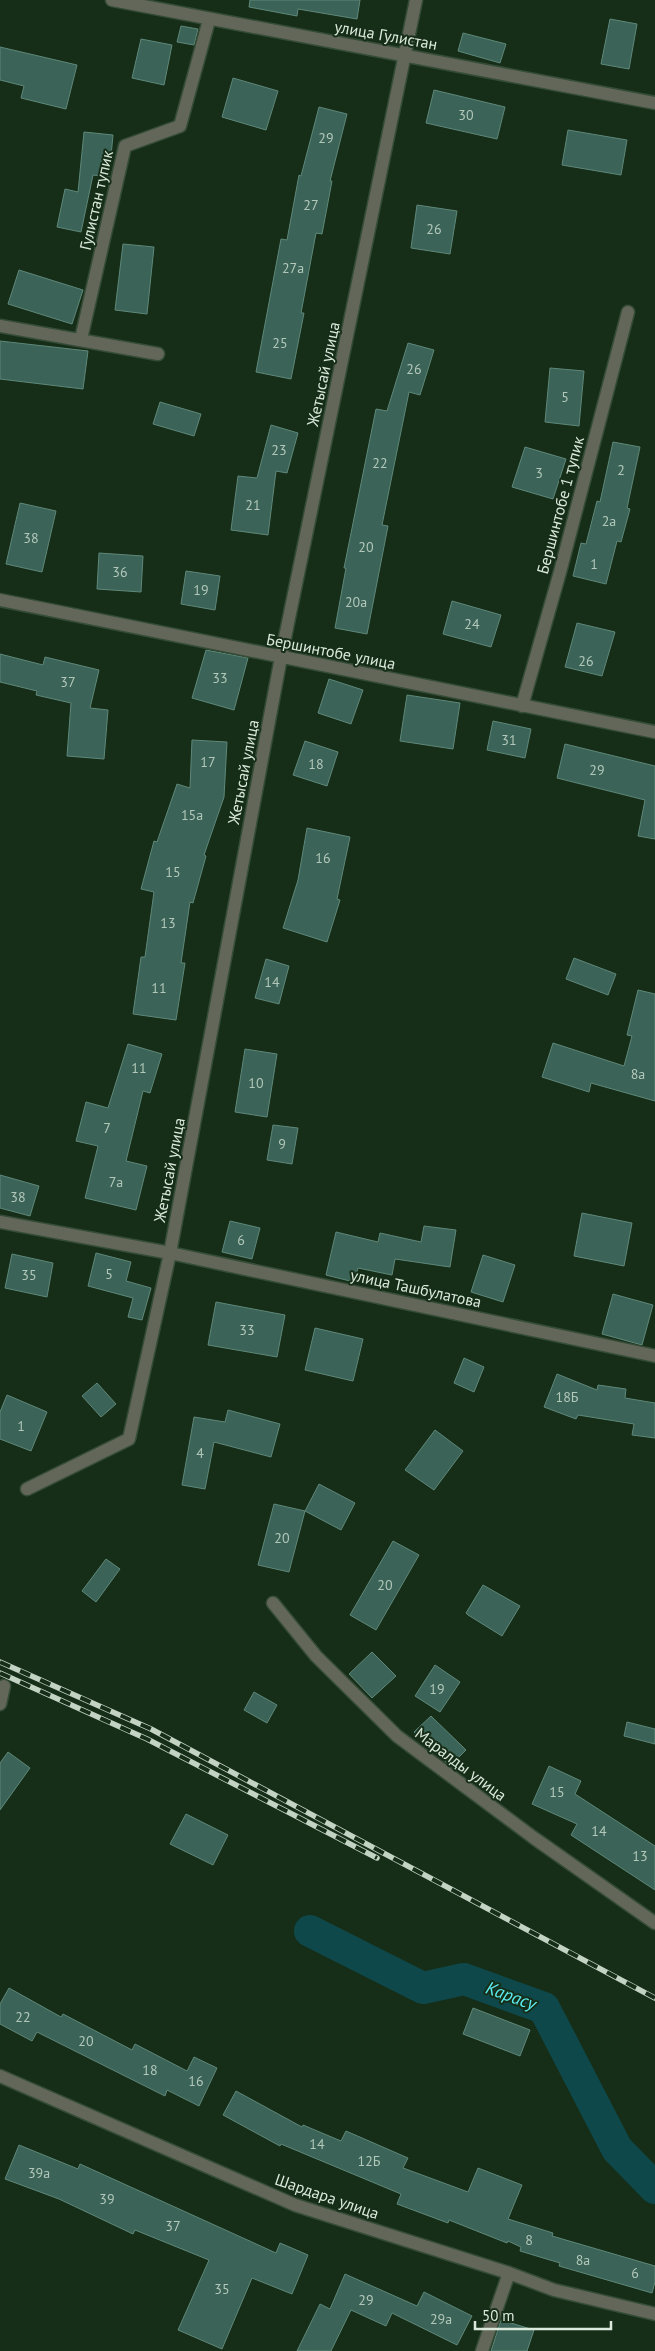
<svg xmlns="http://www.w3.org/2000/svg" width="655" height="2351" font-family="'PT Sans',sans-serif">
	<rect width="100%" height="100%" fill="#162e18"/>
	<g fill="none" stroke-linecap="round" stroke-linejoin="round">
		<path stroke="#0f484a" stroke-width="32" d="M310,1931l113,57 41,-9 80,29 73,141 38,39"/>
	</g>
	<path fill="#3b6357" stroke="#5f887a" d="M250,0h110l-3,19 -59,-10 -1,7 -48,-9z
		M610,19l27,5 -8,45 -28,-5z
		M181,26l17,3 -4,16 -17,-3z
		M463,33l43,11 -6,19 -42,-12z
		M141,39l31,6 -8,40 -32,-7z
		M0,47l77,18 -11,44 -45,-11 3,-12 -24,-6z
		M233,78l45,13 -12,39 -44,-13z
		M434,90l71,17 -8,32 -71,-16z
		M319,107l28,7 -17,67h2l-10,53 -6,-1 -15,80h3l-13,66 -35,-7 25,-133 6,1 12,-65 2,1z
		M568,130l59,10 -6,35 -59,-10z
		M84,132l29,3 -4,42 -16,-2 -12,57 -24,-5 8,-38 13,3z
		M417,205l40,6 -7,43 -39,-6z
		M123,244l31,3 -7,67 -32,-4z
		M19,270l64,20 -11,34 -64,-20z
		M0,341l88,10 -5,38 -83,-10z
		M408,343l26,7 -14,45 -11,-3 -27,133 6,1 -21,108 -32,-6 11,-60h-2l32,-159 11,2z
		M550,368l34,3 -5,55 -34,-4z
		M160,402l41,12 -7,22 -41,-12z
		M271,425l27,8 -11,40 -11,-2 -8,64 -37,-5 7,-54 19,2z
		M613,442l27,5 -13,61 3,1 -9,33 -4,-1 -11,43 -33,-8 8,-33 5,1 11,-43 3,1z
		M525,447l41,12 -13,40 -41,-12z
		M20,503l36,8 -14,61 -36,-8z
		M99,553l44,3 -2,36 -44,-3z
		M186,571l34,5 -5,34 -34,-6z
		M452,601l49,14 -10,32 -48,-13z
		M577,623l38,9 -13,44 -37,-9z
		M206,650l42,8 -14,52 -42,-12z
		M0,654l43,11 2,-8 54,13 -9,38 18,2 -4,49 -37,-3 4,-53 -35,-8 1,-4 -37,-9z
		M329,679l34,11 -12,34 -33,-11z
		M407,695l53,8 -7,46 -53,-8z
		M493,721l38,8 -6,29 -38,-8z
		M192,740l35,2 -3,55 -20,58 2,1 -13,47 -3,-1 -9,61h4l-9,57 -43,-6 8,-57h4l9,-65 -13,-3 13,-48 3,1 20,-58 13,4z
		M305,741l33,11 -11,34 -34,-11z
		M565,744l90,22v73l-17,-3 7,-36 -88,-22z
		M307,828l43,9 -13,62 3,1 -13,42 -44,-14 15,-48z
		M574,958l42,16 -8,21 -42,-16z
		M266,959l23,7 -10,38 -24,-6z
		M638,990l17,4v107l-64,-18 -2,9 -47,-15 11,-34 71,23 8,-30 -5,-1z
		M128,1044l34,10 -12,39 -7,-2 -17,70 21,5 -11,44 -51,-12 13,-52 -22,-5 10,-39 22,6z
		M245,1049l32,5 -10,63 -32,-5z
		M273,1125l25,3 -6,36 -25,-4z
		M0,1175l39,11 -9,30 -30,-8z
		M582,1213l50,10 -8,43 -50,-10z
		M230,1221l30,7 -8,31 -30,-7z
		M424,1226l32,4 -6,37 -55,-8 -3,16 -34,-7 -4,14 -28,-7 10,-43 42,10 2,-9 41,9z
		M96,1253l35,9 -5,19 25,7 -9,32 -14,-3 5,-19 -45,-12z
		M12,1254l41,9 -6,34 -42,-9z
		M483,1255l32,10 -12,37 -32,-10z
		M613,1294l40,11 -11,40 -40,-11z
		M216,1302l69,13 -8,42 -69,-12z
		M315,1328l48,11 -10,42 -48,-11z
		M464,1358l20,9 -10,25 -20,-9z
		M557,1374l40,16 1,-5 28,4 -1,9 30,5v35l-23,-3 2,-11 -56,-9 -2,4 -32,-12z
		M97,1383l19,21 -15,13 -19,-21z
		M7,1395l40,17 -16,39 -31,-12v-27z
		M228,1410l52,14 -9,33 -57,-15 -9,47 -23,-4 12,-68 31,5z
		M435,1430l28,21 -29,39 -29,-20z
		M319,1484l36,19 -14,27 -36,-19z
		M274,1504l31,7 -16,61 -31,-7z
		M393,1541l26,14 -43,75 -26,-15z
		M106,1559l14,10 -24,33 -14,-11z
		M483,1585l37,21 -18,30 -34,-21 -2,-2z
		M372,1652l24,24 -24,22 -23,-24z
		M435,1665l25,17 -20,30 -25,-16z
		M254,1692l23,13 -10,18 -23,-13z
		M431,1716l35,34 -16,16 -36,-34z
		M627,1722l28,7v15l-31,-8z
		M8,1752l22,16 -30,42v-47z
		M549,1766l32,15 -6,13 80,52v44l-84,-55 6,-11 -45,-20z
		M186,1814l42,21 -15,30 -43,-21z
		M9,1988l52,29 2,-3 69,36 3,-6 52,27 7,-14 23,11 -18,38 -32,-16 -2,6 -128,-64 -5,9 -32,-17v-20z
		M473,2008l57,22 -10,26 -57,-22z
		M236,2091l66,36 1,-2 38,16 5,-10 62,27 -5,10 65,24 10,-24 44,17 -14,34 45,14 -1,3 103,30v16l-3,11 -93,-27 1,-3 -40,-12 1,-4 -13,-6 -1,2 -58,-23 -1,3 -51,-19 4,-10 -120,-50 -1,2 -57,-31z
		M19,2145l59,24 2,-5 196,89 4,-10 28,12 -16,39 -40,-16 -30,71 -44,-19 31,-70 -74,-30 -2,4 -74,-35 -54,-20z
		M345,2274l72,32 7,-14 48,24 -15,29 -65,-32 -6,13 -35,-16 -20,41h-34l23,-47 10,5z
		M501,2320l33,10 -7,21h-36z"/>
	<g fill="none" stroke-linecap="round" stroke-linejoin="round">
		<defs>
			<path id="minor" d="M112,0l543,103
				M0,326l158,28
				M81,339l44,-193 55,-20 29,-106
				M0,600l655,132
				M522,706l38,-134 68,-260
				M0,1222l170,31 485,103
				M27,1489l102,-50 41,-186 111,-596 135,-657
				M273,1603l43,53 81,80 137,102 121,85
				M0,1704l4,-18
				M0,2076l295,129 214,68 45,17 101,24
				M482,2351l27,-78"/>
		</defs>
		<use href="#minor" stroke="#354c37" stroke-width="15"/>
		<use href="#minor" stroke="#636759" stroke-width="12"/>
		<defs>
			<path id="rail" d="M0,1662l151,67 504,269
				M0,1673l147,66 230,119"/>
		</defs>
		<use href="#rail" stroke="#c2d2c3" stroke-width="5.5"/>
		<use href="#rail" stroke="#162e18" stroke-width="4" stroke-dasharray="11" stroke-linecap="butt"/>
	</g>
	<g text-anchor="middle" stroke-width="4" stroke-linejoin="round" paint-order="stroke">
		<g font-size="14" fill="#b2c8ba">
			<text x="466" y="120">30</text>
			<text x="326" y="143">29</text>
			<text x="311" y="210">27</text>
			<text x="434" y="234">26</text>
			<text x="293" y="273">27а</text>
			<text x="280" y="348">25</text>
			<text x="414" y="374">26</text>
			<text x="565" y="402">5</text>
			<text x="279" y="455">23</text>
			<text x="380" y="468">22</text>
			<text x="621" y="475">2</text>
			<text x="539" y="478">3</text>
			<text x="253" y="510">21</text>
			<text x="609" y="526">2а</text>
			<text x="31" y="543">38</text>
			<text x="366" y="552">20</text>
			<text x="594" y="569">1</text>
			<text x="120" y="577">36</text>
			<text x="201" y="595">19</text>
			<text x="356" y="607">20а</text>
			<text x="472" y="629">24</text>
			<text x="586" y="666">26</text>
			<text x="220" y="683">33</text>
			<text x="68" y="687">37</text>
			<text x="509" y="745">31</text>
			<text x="208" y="767">17</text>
			<text x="316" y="769">18</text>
			<text x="597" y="775">29</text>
			<text x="192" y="820">15а</text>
			<text x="323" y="863">16</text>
			<text x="173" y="877">15</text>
			<text x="168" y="928">13</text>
			<text x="272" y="987">14</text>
			<text x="159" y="993">11</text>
			<text x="139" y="1073">11</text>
			<text x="638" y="1079">8а</text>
			<text x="256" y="1088">10</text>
			<text x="107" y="1133">7</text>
			<text x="282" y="1149">9</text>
			<text x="116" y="1187">7а</text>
			<text x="18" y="1202">38</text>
			<text x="241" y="1245">6</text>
			<text x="109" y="1279">5</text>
			<text x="29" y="1280">35</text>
			<text x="247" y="1335">33</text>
			<text x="567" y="1402">18Б</text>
			<text x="21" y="1431">1</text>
			<text x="200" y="1458">4</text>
			<text x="282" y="1543">20</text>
			<text x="385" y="1590">20</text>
			<text x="437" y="1694">19</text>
			<text x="557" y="1797">15</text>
			<text x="599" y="1836">14</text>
			<text x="640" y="1861">13</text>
			<text x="23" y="2022">22</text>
			<text x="86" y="2046">20</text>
			<text x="150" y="2075">18</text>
			<text x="196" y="2086">16</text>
			<text x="317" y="2149">14</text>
			<text x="369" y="2166">12Б</text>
			<text x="39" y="2178">39а</text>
			<text x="107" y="2204">39</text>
			<text x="173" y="2231">37</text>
			<text x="529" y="2245">8</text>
			<text x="583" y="2265">8а</text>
			<text x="635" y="2278">6</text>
			<text x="222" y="2294">35</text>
			<text x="366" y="2305">29</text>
			<text x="441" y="2324">29а</text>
		</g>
		<g font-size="16" fill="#dae9db" stroke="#162e18">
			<text transform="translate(386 35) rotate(10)" y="6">улица Гулистан</text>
			<text transform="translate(96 200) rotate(-77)" y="6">Гулистан тупик</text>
			<text transform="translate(323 374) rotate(-78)" y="6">Жетысай улица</text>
			<text transform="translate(560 505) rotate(-75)" y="6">Бершинтобе 1 тупик</text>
			<text transform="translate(331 651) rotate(11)" y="6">Бершинтобе улица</text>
			<text transform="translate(243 772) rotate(-79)" y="6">Жетысай улица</text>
			<text transform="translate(169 1170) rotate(-79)" y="6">Жетысай улица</text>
			<text transform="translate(416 1288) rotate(12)" y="6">улица Ташбулатова</text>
			<text transform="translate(461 1764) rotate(37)" y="6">Маралды улица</text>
			<text transform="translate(327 2196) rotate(19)" y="6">Шардара улица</text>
		</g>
		<g font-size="18" font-style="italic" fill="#5bedf2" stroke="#162e18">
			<text transform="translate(511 1996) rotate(20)" y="6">Карасу</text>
		</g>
	</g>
	<path d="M475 2321v8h136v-8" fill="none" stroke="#dae9db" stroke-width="2.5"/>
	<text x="482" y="2321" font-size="15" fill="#dae9db" stroke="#162e18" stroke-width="4" paint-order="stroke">50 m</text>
</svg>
